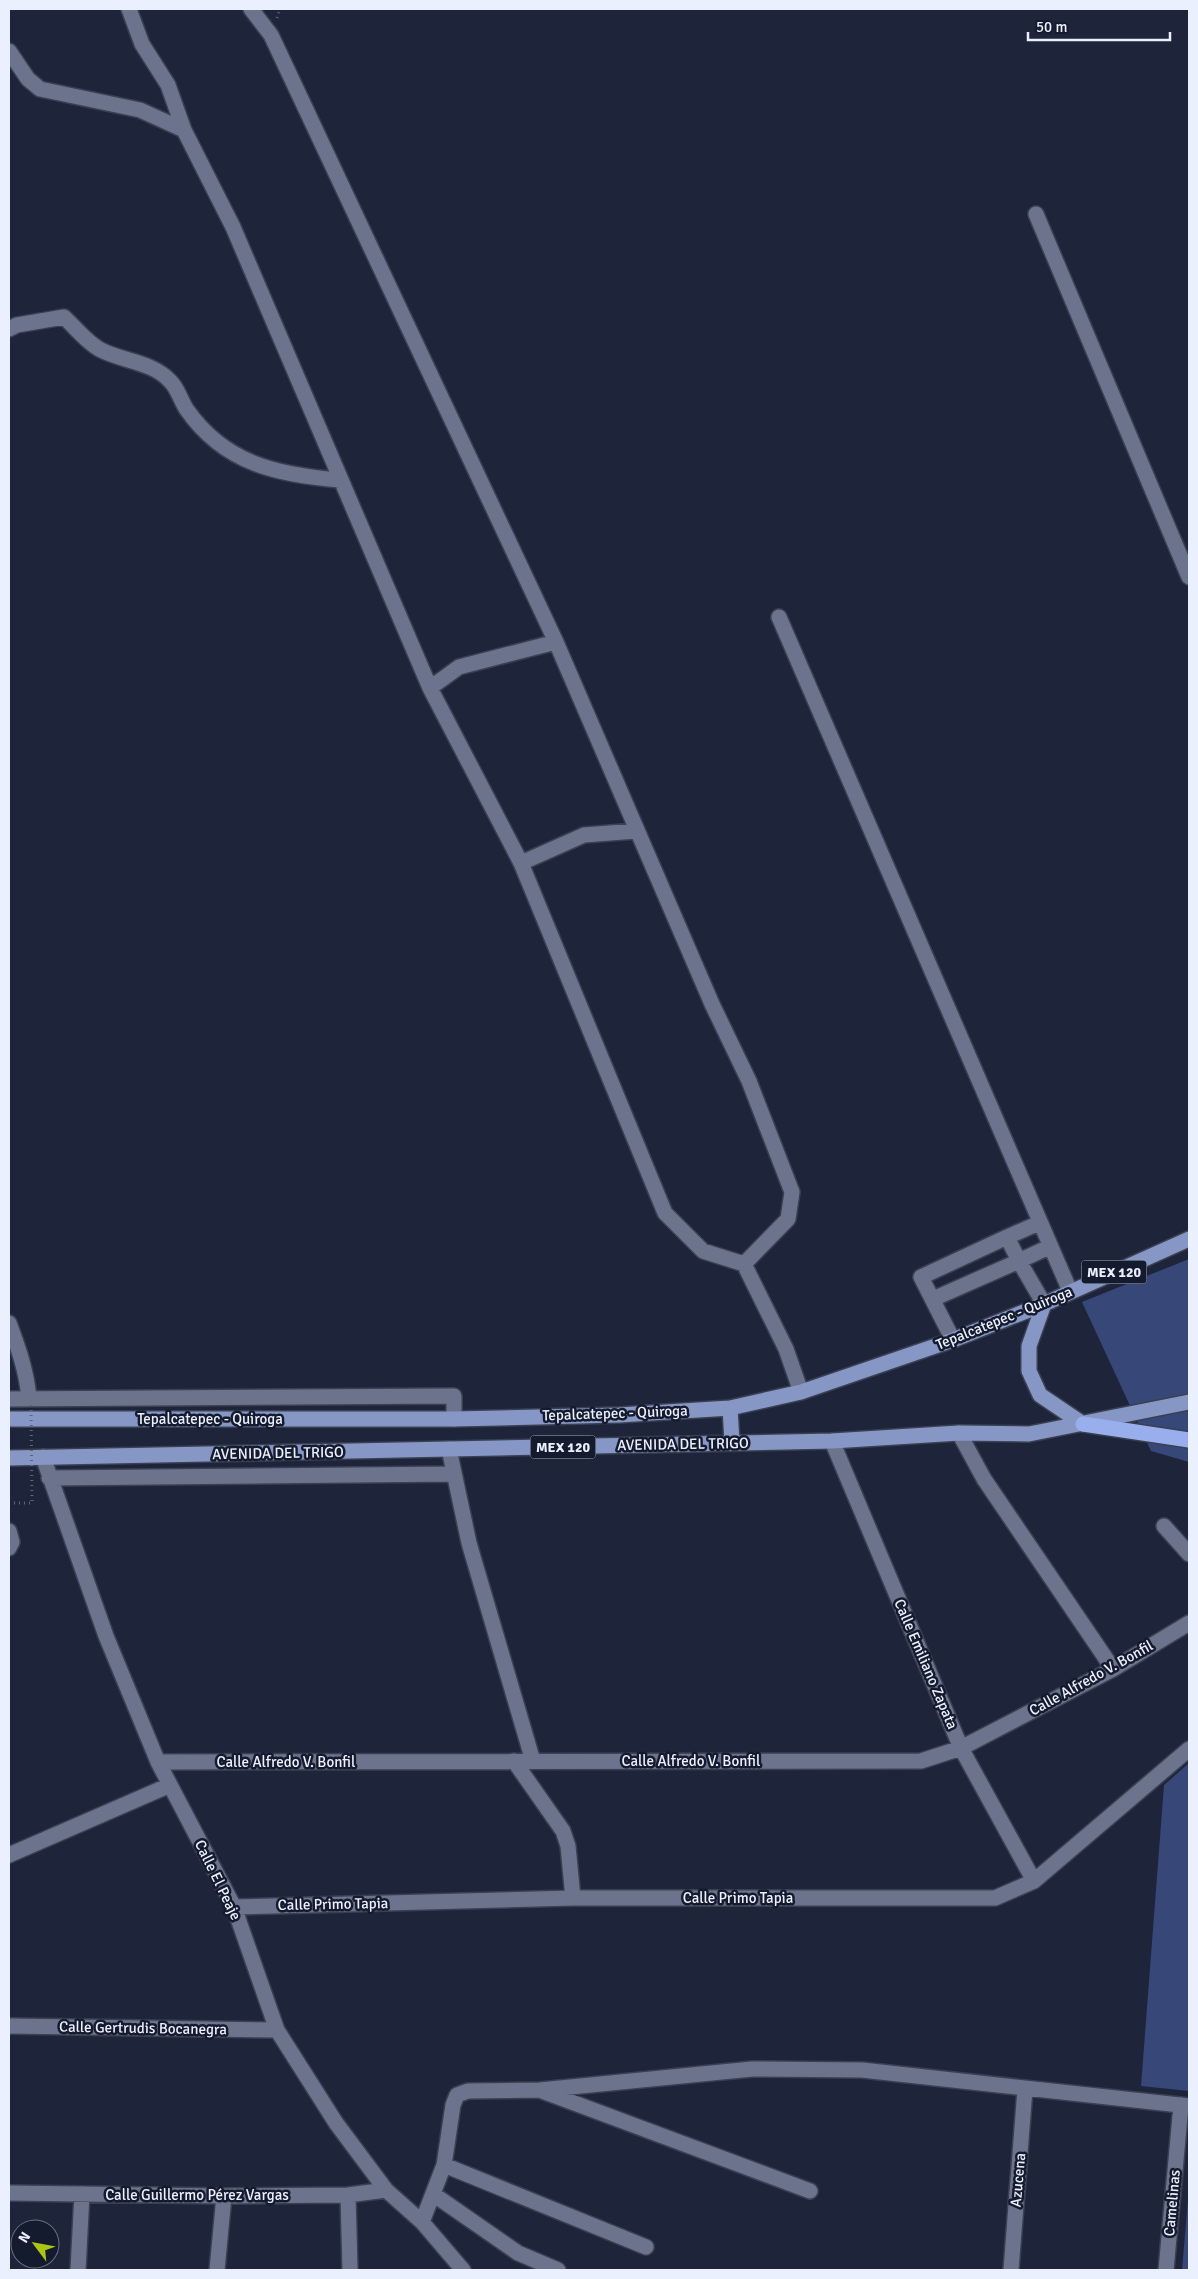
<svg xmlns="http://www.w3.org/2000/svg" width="1198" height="2279" font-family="Signika,sans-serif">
	<rect width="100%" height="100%" fill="#1e253a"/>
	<path fill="#374778" d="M1189,1259v203l-38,-11 -69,-149z
		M1189,1763v328l-48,-5 23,-301z
		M1189,2188v82h-7z"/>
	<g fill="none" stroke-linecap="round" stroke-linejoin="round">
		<defs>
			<path id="minor" d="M129,9l13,35 26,41 16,45 49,97 197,461 91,175 144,350 38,38 41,13 44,-45 4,-27 -43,-111 -37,-77 -156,-362 -285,-607 -20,-26
				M9,51l19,28 12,10 100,21 44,20
				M1036,214l153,363
				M9,329l8,-4 47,-8c11,10 23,26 37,33 21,11 52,12 69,31 8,7 11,21 17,29 38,54 91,65 153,70
				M779,617l291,674
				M430,688l29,-21 97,-25
				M521,863l63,-28 52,-4
				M1007,1237l32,-14
				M744,1264l42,85 15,43
				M933,1299l86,-38 25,43
				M9,1323c9,24 18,49 20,76
				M953,1340l-32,-63 86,-40 12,24 30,-14
				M9,1399l445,-3v23
				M959,1433l25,46 129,190
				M832,1441l129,307 73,133
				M449,1449l20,94 64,218
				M43,1457l63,179 52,126 76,145 43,123 59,93 50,67 36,32 41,48
				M49,1478l405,-4
				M1164,1526l25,28
				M9,1531l3,11 -3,6
				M514,1761l49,70 5,15 5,52
				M158,1762l763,-1 40,-13 152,-79 76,-46
				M9,1855l161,-70
				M234,1907l339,-9h422l39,-17 155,-132
				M9,2026l268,4
				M542,2091l268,100
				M444,2165l202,82
				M9,2193l215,3 124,-1 38,-5
				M433,2194l85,59 40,17
				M348,2195l2,75
				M422,2222l22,-57 9,-60 4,-10 11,-4 72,-1 212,-21 110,1 327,36
				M78,2270l4,-76
				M217,2270l7,-74
				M1011,2270l14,-181
				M1166,2270l15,-165"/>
			<path id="major" d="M1044,1304l-15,42v25l11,24 43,29
				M730,1408l2,34
				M9,1419h445l165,-4 111,-7 71,-16 152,-52 91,-36 145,-65
				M9,1458l823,-17 127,-8 70,1 160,-32"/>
			<path id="highway" d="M1083,1424l106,16"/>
		</defs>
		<use href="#minor" stroke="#3a4051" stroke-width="18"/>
		<use href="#major" stroke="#3a4051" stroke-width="18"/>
		<use href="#highway" stroke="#3a4051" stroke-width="18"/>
		<path stroke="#5f6578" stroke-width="3" stroke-dasharray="1 4" stroke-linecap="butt" d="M277,18l3,-9"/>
		<use href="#minor" stroke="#6b748c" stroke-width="15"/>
		<use href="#major" stroke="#8697c6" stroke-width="15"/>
		<use href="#highway" stroke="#98aeed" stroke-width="15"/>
		<path stroke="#5f6578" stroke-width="3" stroke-dasharray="1 4" stroke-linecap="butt" d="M9,1503h23l-1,-98"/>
	</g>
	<g text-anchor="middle" stroke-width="5" stroke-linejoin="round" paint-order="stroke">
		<g fill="#151b2f" stroke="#abb0c0" stroke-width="1">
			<rect x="1081.5" y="1260.5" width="65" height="23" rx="4"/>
			<rect x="530.5" y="1435.5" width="65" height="23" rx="4"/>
		</g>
		<g font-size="14" font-weight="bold" fill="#ebf0fe">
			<text x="1114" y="1277">MEX 120</text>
			<text x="563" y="1452">MEX 120</text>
		</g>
		<g font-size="15" fill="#ebf0fe" stroke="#151b2f">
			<text transform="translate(1004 1318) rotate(-22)" y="5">Tepalcatepec - Quiroga</text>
			<text transform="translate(615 1413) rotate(-2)" y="5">Tepalcatepec - Quiroga</text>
			<text x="210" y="1424">Tepalcatepec - Quiroga</text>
			<text transform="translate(683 1444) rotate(-1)" y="5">AVENIDA DEL TRIGO</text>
			<text transform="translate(278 1453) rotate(-1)" y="5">AVENIDA DEL TRIGO</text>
			<text transform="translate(926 1664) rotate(67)" y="5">Calle Emiliano Zapata</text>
			<text transform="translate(1091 1678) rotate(-29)" y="5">Calle Alfredo V. Bonfil</text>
			<text x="691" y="1766">Calle Alfredo V. Bonfil</text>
			<text x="286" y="1767">Calle Alfredo V. Bonfil</text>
			<text transform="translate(218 1880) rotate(64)" y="5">Calle El Peaje</text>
			<text x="738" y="1903">Calle Primo Tapia</text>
			<text transform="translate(333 1904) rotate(-1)" y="5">Calle Primo Tapia</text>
			<text transform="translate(143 2028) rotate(1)" y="5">Calle Gertrudis Bocanegra</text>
			<text transform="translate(1018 2180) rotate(-85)" y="5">Azucena</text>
			<text x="197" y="2200">Calle Guillermo Pérez Vargas</text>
			<text transform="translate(1172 2203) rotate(-85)" y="5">Camelinas</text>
		</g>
	</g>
	<rect width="1198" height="2279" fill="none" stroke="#ebf0fe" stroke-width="20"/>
	<g transform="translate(35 2244) rotate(302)"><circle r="24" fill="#151b2f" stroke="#6b7082"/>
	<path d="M0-4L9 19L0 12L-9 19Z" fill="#abc615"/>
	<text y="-8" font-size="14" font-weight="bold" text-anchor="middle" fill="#ebf0fe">N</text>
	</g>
	<path d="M1028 32v8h142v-8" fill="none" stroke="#ebf0fe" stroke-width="2.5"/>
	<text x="1036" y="32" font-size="15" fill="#ebf0fe" stroke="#151b2f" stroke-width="4" paint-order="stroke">50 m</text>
</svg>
